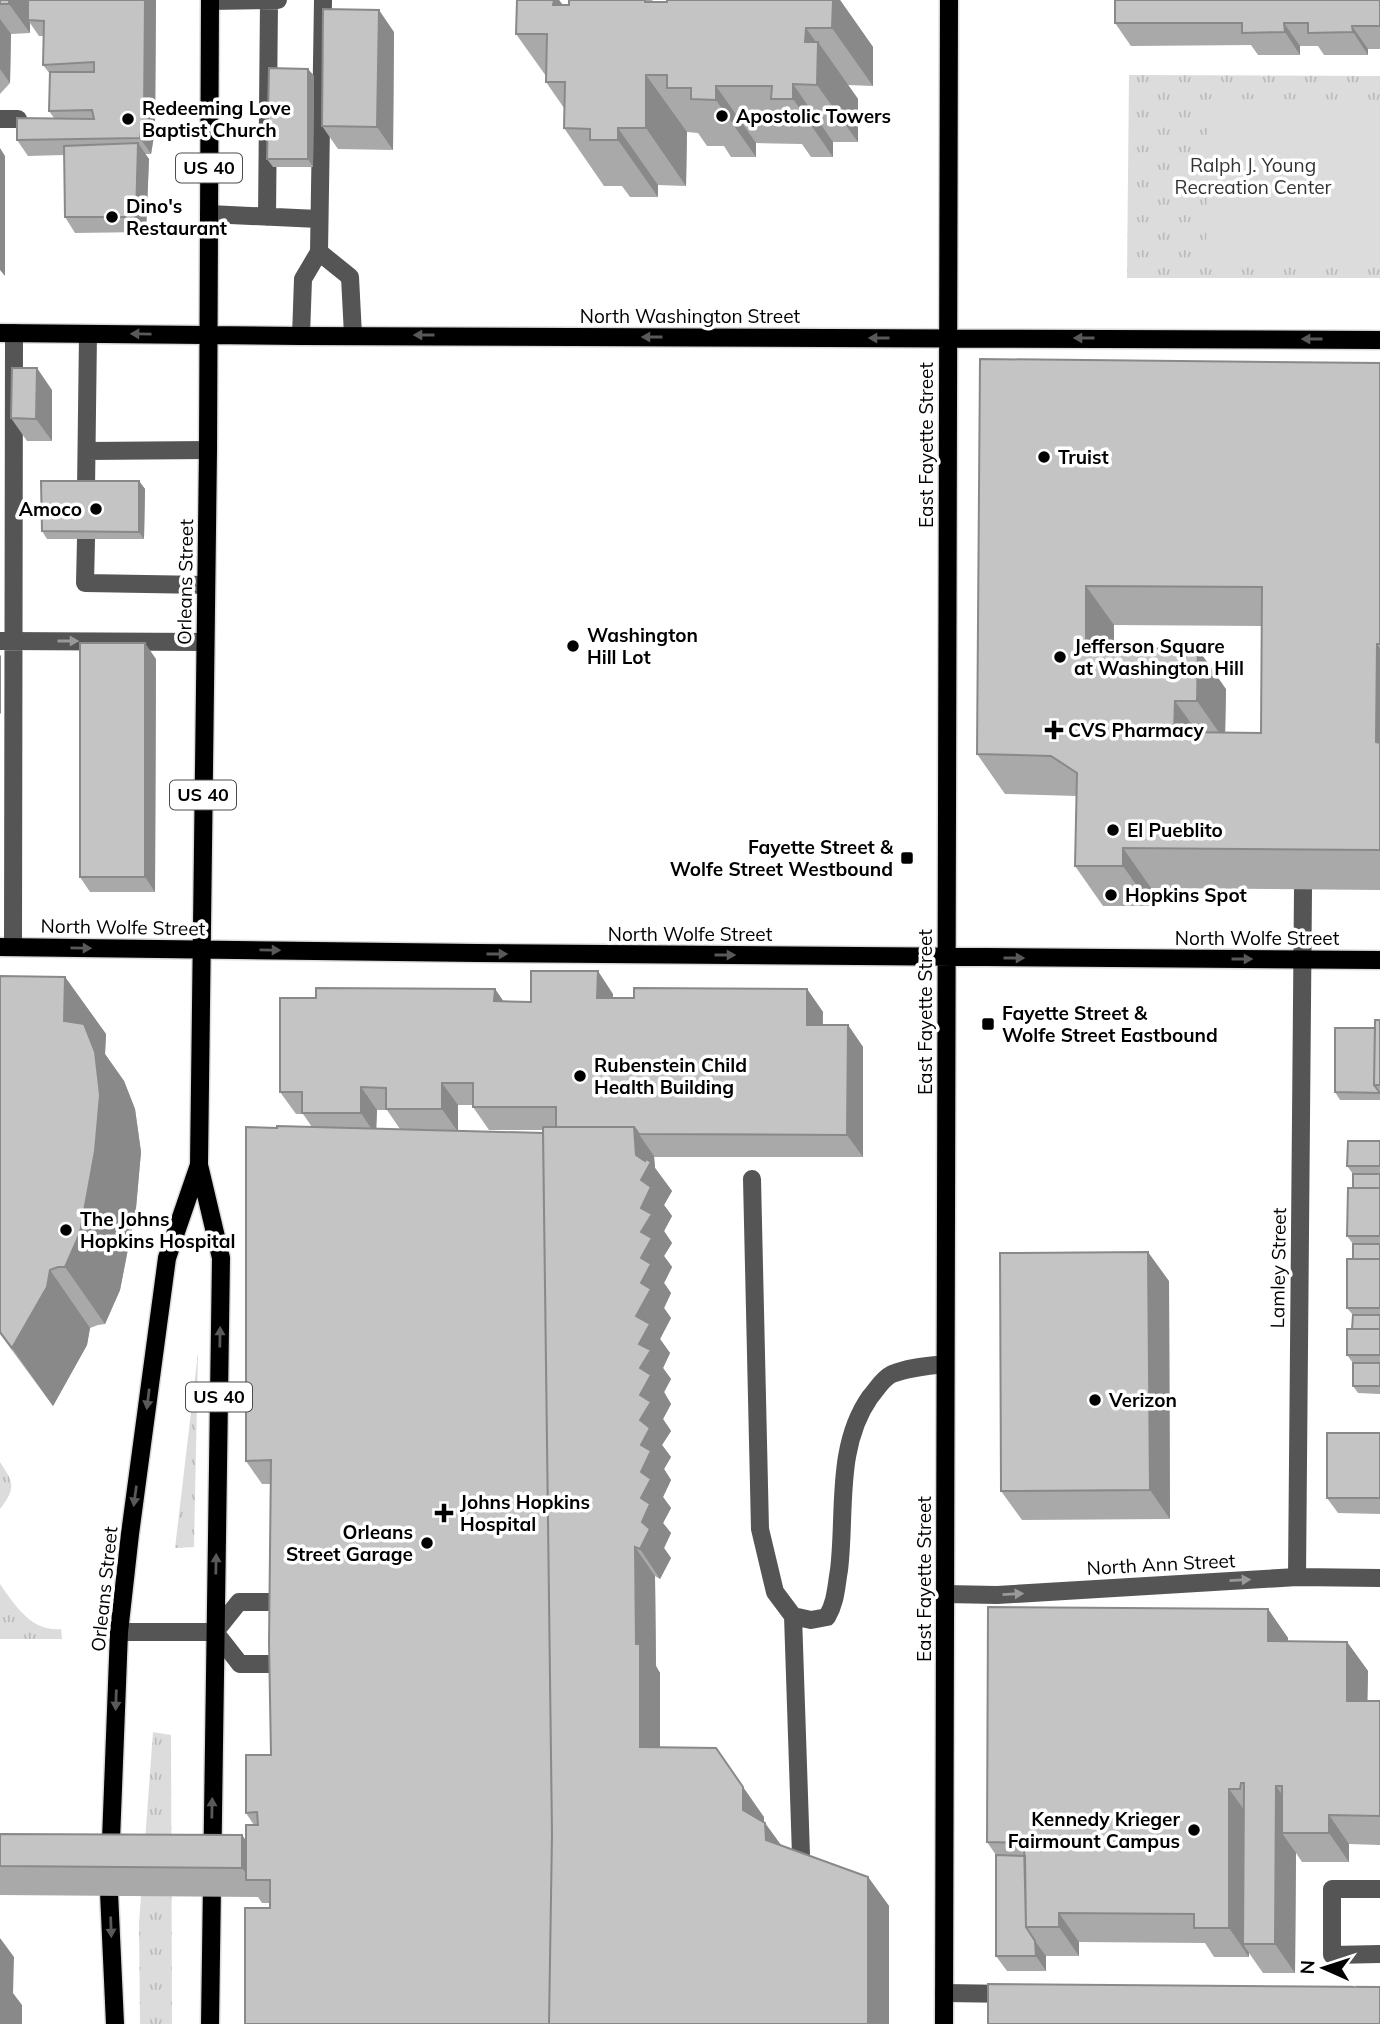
<svg xmlns="http://www.w3.org/2000/svg" width="1380" height="2024" font-family="Mulish,sans-serif">
	<defs>
		<pattern id="grass-tufts" width="24" height="20" patternUnits="userSpaceOnUse" patternTransform="scale(1.75)"><rect width="24" height="20" fill="#dcdcdc"/><path d="M3 7l-1-3M5 7V3M7 7l1-3M15 17l-1-3M17 17v-4M19 17l1-3" fill="none" stroke="#bbb"/></pattern>
	</defs>
	<rect width="100%" height="100%" fill="#fff"/>
	<path fill="url(#grass-tufts)" d="M1129,75l251,1v202h-253z
		M198,1353l-4,194 -19,1z
		M0,1462c14,21 16,26 0,47z
		M0,1584c15,21 31,48 61,45l1,10h-62z
		M153,1732l18,3 1,289h-32l-1,-101z"/>
	<path fill="#dcdcdc" d="M1208,99l172,1v165h-174z"/>
	<g fill="none" stroke-linecap="round" stroke-linejoin="round">
		<defs>
			<path id="major" d="M210,0l-2,450 -9,715 22,93 -11,766
				M0,333l301,3 1079,4
				M0,947l477,6 903,7
				M115,2024l-6,-132 10,-260 11,-98 37,-276 32,-93
				M944,2024l5,-2024"/>
		</defs>
		<use href="#major" stroke="#dbdbdb" stroke-width="21"/>
		<path stroke="#555" stroke-width="18" d="M210,1l68,-1
			M0,119h18
			M209,214l109,5
			M267,217l2,-216
			M319,252l31,25 3,58
			M301,336l2,-57 16,-27 4,-252
			M87,451l121,-1
			M86,489l2,-155
			M86,539l-1,44 121,2
			M0,641l205,1
			M13,947l1,-614
			M752,1179l8,350 15,63 18,24 18,4 16,-3c9,-15 9,-30 12,-47 7,-57 -4,-123 31,-173 7,-8 12,-18 22,-23 17,-7 36,-8 53,-10
			M1297,1577l6,-688
			M945,1594l52,1 300,-18 83,1
			M793,1616l8,239
			M119,1632h96l25,32h44
			M215,1632l24,-30h46
			M1380,1889h-48v66l48,-1
			M944,1993l69,1"/>
		<use href="#major" stroke="#000" stroke-width="18"/>
	</g>
	<path fill="#a9a9a9" fill-rule="evenodd" d="M0,0h156l-1,130 -4,24h-6l4,5 -3,73 -71,1 -10,-16 -1,-62 -36,1 -11,-16 37,-22 -5,-7 1,-37 -7,-9 1,-29h-5l-9,-13v10l-19,1 -1,49 -10,11z
		M517,0h42l4,5h6v-5h83l2,2h13v-2h173l33,47v39l-25,-1 10,14v43h-25v15h-22l-9,-13 -46,-1v14h-25l-7,-11h-17l-9,-13 -11,-1 -1,54 -28,-1v12h-28l-8,-11h-18l-40,-58v-20l-18,-26v-6l-30,-42z
		M1380,0v49h-12v6h-44l-6,-9h-18v9h-42l-7,-10 -120,1 -16,-23z
		M394,32l-1,118 -55,-1 -16,-23z
		M308,69l6,7 -1,91h-40l-6,-8z
		M980,359l400,4v527l-229,-2v18h-48l-28,-40 2,-70 -72,-2 -28,-40zM1114,625l148,1 -1,107 -36,-1 1,-43 -112,-40z
		M52,390v51h-25l-16,-23z
		M139,481l6,8 -1,50h-97l-5,-8z
		M156,659l-1,233h-65l-10,-15z
		M0,976l65,1 41,57 -1,20 19,27 11,28 6,43 -5,56 -16,82 -15,34 -7,1 -8,3 -3,17 -34,61 -53,-72z
		M495,989l8,12 28,1 82,-8v4h21l173,-9 16,23v13h25l15,22v110h-209l1,11 17,23 -8,14 8,11 -8,15 8,12 -8,13 8,11 -8,16 7,10 -7,15 7,10 -11,21 10,14 -7,15 8,11 -7,13 7,12 -8,15 8,12 -9,14 9,12 -7,12 7,11 -8,17 8,11 -8,15 8,10 -7,15 7,10 -11,21 -5,-3 1,90 4,7v74l104,70v5l17,23 87,32 21,29 -619,2v-5h-8l-4,-6 -258,-2v-61l242,1 4,6 8,-16 -8,-12 25,-58 -1,-271h-8l-16,-23 31,-333 35,-1 -9,-13h-7l-16,-22 36,-94zM458,1105h15v2l16,23h54v3l-85,-2zM377,1110h10l13,19h-24z
		M1380,1020v80h-40l-5,-8z
		M1380,1141v253l-22,-1 -5,-7v-23l-6,-8 5,-26 1,-14 -6,-7 6,-49v-15l-6,-8 6,-48v-14l-6,-8z
		M1169,1281l1,238 -148,1 -21,-29z
		M1380,1433v81l-42,-1 -11,-15z
		M1268,1609l20,29v3l59,1 21,29 -1,30h13v144l-31,-1v18h-47l-6,-9 -1,120h-32l-14,-20v4h-35l-9,-14 -126,-1v14h-33v15h-39l-11,-15v-101l-9,-13z"/>
	<path fill="#898989" d="M9,0h21l-2,20 2,3v10l-21,-29z
		M145,0h11l-1,130 -4,24 -11,-16z
		M554,0h5l35,50 -41,-45z
		M833,0h7l33,47v39l-41,-58z
		M379,10l15,22 -1,118 -16,-23z
		M0,19l11,15 -1,49 -10,-14z
		M1284,23l16,23v9l-15,-23z
		M1352,26l16,23v6l-15,-23z
		M806,28l12,17v-3l40,57v43l-41,-57 -12,-43z
		M308,69l6,7 -1,91 -5,-8z
		M646,75l41,57 -1,54 -40,-58z
		M793,84l40,58v15l-40,-58z
		M716,86l40,57v14l-40,-57z
		M618,128l40,57v12l-40,-57z
		M138,143l11,16 -3,73 -10,-15z
		M0,148l5,8v120l-5,-6z
		M37,368l15,22v51l-16,-22z
		M139,481l6,8 -1,50 -5,-7z
		M1086,586l28,39v63l-28,-40z
		M145,643l11,16 -1,233 -10,-15z
		M1377,644l3,4v101l-4,-7z
		M1198,649l28,40 -1,52 -28,-40z
		M0,655l1,1v58l-1,-1z
		M1175,701l28,39 -29,-8z
		M1123,848l28,40v18l-28,-40z
		M598,971l15,23v27l-16,-23z
		M65,977l41,57 -1,20 19,27 11,28 6,43 -5,56 -16,82 -15,34 -40,-57 -1,-246z
		M495,989l16,23 -17,-11z
		M807,989l16,23 -1,35 -15,-22z
		M848,1025l15,22v110l-16,-22z
		M442,1083l16,22v27l-16,-23z
		M361,1087l16,23 -1,26 -15,-23z
		M634,1127l20,29 1,12 17,23 -8,14 8,11 -8,15 8,12 -8,13 8,11 -8,16 7,10 -7,15 7,10 -11,21 10,14 -7,15 8,11 -7,13 7,12 -8,15 8,12 -9,14 9,12 -7,12 7,11 -8,17 8,11 -8,15 8,10 -7,15 7,10 -11,21 -20,-30 2,-27 -2,-102v-52l-4,-52 5,-33v-103l-5,-25z
		M1148,1252l21,29 1,238 -20,-29z
		M50,1270l40,58 -3,17 -34,61 -41,-58z
		M635,1547l20,29 1,90 4,7v103l-20,-29 -4,-103z
		M1268,1609l20,29v32l-20,-29z
		M1347,1642l21,29 -1,59 -20,-29z
		M716,1748l48,69v22l-21,-29z
		M1276,1786l20,29 -14,18 14,20 -1,120 -20,-29z
		M1229,1789l21,29 -7,126 6,9v4l-20,-29z
		M1329,1815l20,29v18l-20,-29z
		M765,1823l21,29 -20,-12z
		M242,1835l20,29 -11,16 -9,-12z
		M868,1877l21,29v118h-21z
		M1059,1913l20,29v14l-20,-29z
		M0,1938l14,19 -1,36 9,12v19h-22z
		M1035,1941l11,15v15l-10,-15z"/>
	<path fill="#c4c4c4" stroke="#898989" stroke-width="2" fill-rule="evenodd" d="M0,0h9v4h-9z
		M28,0h117l-1,114 -4,24 -123,2v-22l77,1 -2,-9 -43,1 1,-39h44v-10l-51,3 1,-44 -16,-1z
		M517,0h37l-1,5h16v-5h76v2h22v-2h166l-1,28h-26l-1,14h13l-1,43 -24,-1v15h-22l1,-13h-56v14l-25,-1v-11h-24v-13h-21v53h-28v12h-28v-11l-26,-1 1,-46h-19l1,-48h-31z
		M1115,0h265v26h-28l1,6 -45,1v-10h-24l1,9 -43,1v-10h-127z
		M323,9l56,1 -2,117 -55,-1z
		M269,68l39,1v90h-41z
		M138,143l-2,74h-71l-1,-71z
		M980,359l400,4v281h-3l-1,98 4,1v107l-257,-2v18h-48l2,-93 -26,-17 -74,-2zM1086,586l176,1 -1,146 -87,-1 1,-31h22l1,-52 -112,-1z
		M12,368h25l-1,51 -25,-1z
		M41,481h98v51l-97,-1z
		M80,643h65v234h-65z
		M531,971h67l-1,27h37v-10l173,1v36h41l-1,110 -208,-1 -5,-7h-78v-20h-83v-24h-31v26h-56v-21l-25,-1v26h-59v-21h-22v-94h36v-10l179,1 -1,12 37,1z
		M0,976l65,1 -1,44 20,3 11,28 5,43 -5,56 -15,82 -15,34h-7l-8,3 -3,17 -35,61 -12,-16z
		M1375,1020h5v65h-6z
		M1335,1028h40l-1,57 6,8 -45,-1z
		M277,1126l266,7 9,701 -3,190h-304v-116h25v-28h-24v-55h12l-1,-13 -11,1v-58h25l-2,-113 2,-182 -25,1v-334l31,1z
		M543,1127h91l2,28 9,6 1,-2 5,3 -10,18 10,7 -10,21 11,6 -11,18 11,6 -11,20 10,6 -10,19 10,6 -15,27 14,8 -11,20 12,6 -11,18 11,7 -11,20 11,7 -11,18 10,8 -9,17 10,6 -10,21 10,7 -10,19 9,6 -8,18 8,7 -10,20 -5,-2 1,97h4v103l76,1 27,39v23l22,13 1,17 102,37v147h-319l3,-190z
		M1348,1141h32v25h-33z
		M1353,1174h27v14h-27z
		M1348,1188h32v48h-33z
		M1353,1244h27v15h-27z
		M1148,1252l2,238 -149,1 -1,-238z
		M1347,1259h33v49h-33z
		M1353,1315h27v14h-28z
		M1347,1329h33v26h-33z
		M1353,1363h27v23h-27z
		M1327,1433h53v65h-53z
		M988,1607l280,2v32l79,1v59h33v115l-51,-1v18h-47v-47h-6l-1,158h-32l1,-161h-3l-1,6h-11v139h-35v-14l-135,-1v14h-33l-2,-84 -37,-1z
		M0,1834l242,1v33l-242,-2z
		M996,1855l29,1 1,71 9,14 1,15h-40z
		M988,1984l392,3v37h-392z"/>
	<defs><path id="oneway-solid" d="M-6-.8H1V-3.2L6.5 0L1 3.2V.8H-6Z" transform="scale(1.75)"/></defs>
	<g fill="#595959">
		<use href="#oneway-solid" transform="translate(141 334) rotate(-179)"/>
		<use href="#oneway-solid" transform="translate(424 335) rotate(-180)"/>
		<use href="#oneway-solid" transform="translate(652 337) rotate(-180)"/>
		<use href="#oneway-solid" transform="translate(879 338) rotate(-180)"/>
		<use href="#oneway-solid" transform="translate(1084 338) rotate(-180)"/>
		<use href="#oneway-solid" transform="translate(1312 339) rotate(-180)"/>
		<use href="#oneway-solid" transform="translate(81 948) rotate(1)"/>
		<use href="#oneway-solid" transform="translate(270 950) rotate(1)"/>
		<use href="#oneway-solid" transform="translate(497 954)"/>
		<use href="#oneway-solid" transform="translate(725 955)"/>
		<use href="#oneway-solid" transform="translate(1014 958)"/>
		<use href="#oneway-solid" transform="translate(1242 959)"/>
		<use href="#oneway-solid" transform="translate(220 1337) rotate(-89)"/>
		<use href="#oneway-solid" transform="translate(148 1399) rotate(97)"/>
		<use href="#oneway-solid" transform="translate(135 1496) rotate(98)"/>
		<use href="#oneway-solid" transform="translate(216 1564) rotate(-89)"/>
		<use href="#oneway-solid" transform="translate(116 1700) rotate(92)"/>
		<use href="#oneway-solid" transform="translate(212 1808) rotate(-89)"/>
		<use href="#oneway-solid" transform="translate(111 1927) rotate(88)"/>
	</g>
	<g fill="#999">
		<use href="#oneway-solid" transform="translate(68 641)"/>
		<use href="#oneway-solid" transform="translate(1240 1580) rotate(-3)"/>
		<use href="#oneway-solid" transform="translate(1013 1594) rotate(-3)"/>
	</g>
	<g fill="#000" stroke="#fff" stroke-width="2.5">
		<circle cx="722" cy="116" r="7"/>
		<circle cx="128" cy="119" r="7"/>
		<circle cx="112" cy="217" r="7"/>
		<circle cx="1044" cy="457" r="7"/>
		<circle cx="96" cy="509" r="7"/>
		<circle cx="573" cy="646" r="7"/>
		<circle cx="1060" cy="657" r="7"/>
		<path d="M1050.5 719.5h7v7h7v7h-7v7h-7v-7h-7v-7h7z"/>
		<circle cx="1113" cy="830" r="7"/>
		<rect x="900" y="851" width="14" height="14" rx="3.5"/>
		<circle cx="1111" cy="895" r="7"/>
		<rect x="981" y="1017" width="14" height="14" rx="3.5"/>
		<circle cx="580" cy="1076" r="7"/>
		<circle cx="66" cy="1230" r="7"/>
		<circle cx="1095" cy="1400" r="7"/>
		<path d="M440.5 1502.5h7v7h7v7h-7v7h-7v-7h-7v-7h7z"/>
		<circle cx="427" cy="1543" r="7"/>
		<circle cx="1194" cy="1830" r="7"/>
	</g>
	<g text-anchor="middle" stroke-width="7" stroke-linejoin="round" paint-order="stroke">
		<g fill="#fff" stroke="#4c4c4c" stroke-width="2">
			<rect x="176" y="153.5" width="66" height="29" rx="5"/>
			<rect x="170" y="780.5" width="66" height="29" rx="5"/>
			<rect x="186" y="1382.5" width="66" height="29" rx="5"/>
		</g>
		<g font-size="18" font-weight="bold" fill="#000">
			<text x="209" y="174">US 40</text>
			<text x="203" y="801">US 40</text>
			<text x="219" y="1403">US 40</text>
		</g>
		<g font-size="19" font-weight="bold" fill="#000" stroke="#fff" text-anchor="start">
			<text x="142" y="115">Redeeming Love<tspan x="142" dy="22">Baptist Church</tspan></text>
			<text x="736" y="123">Apostolic Towers</text>
			<text x="126" y="213">Dino's<tspan x="126" dy="22">Restaurant</tspan></text>
			<text x="1058" y="464">Truist</text>
			<text x="82" y="516" text-anchor="end">Amoco</text>
			<text x="587" y="642">Washington<tspan x="587" dy="22">Hill Lot</tspan></text>
			<text x="1074" y="653">Jefferson Square<tspan x="1074" dy="22">at Washington Hill</tspan></text>
			<text x="1068" y="737">CVS Pharmacy</text>
			<text x="1127" y="837">El Pueblito</text>
			<text x="893" y="854" text-anchor="end">Fayette Street &amp;<tspan x="893" dy="22">Wolfe Street Westbound</tspan></text>
			<text x="1125" y="902">Hopkins Spot</text>
			<text x="1002" y="1020">Fayette Street &amp;<tspan x="1002" dy="22">Wolfe Street Eastbound</tspan></text>
			<text x="594" y="1072">Rubenstein Child<tspan x="594" dy="22">Health Building</tspan></text>
			<text x="80" y="1226">The Johns<tspan x="80" dy="22">Hopkins Hospital</tspan></text>
			<text x="1109" y="1407">Verizon</text>
			<text x="460" y="1509">Johns Hopkins<tspan x="460" dy="22">Hospital</tspan></text>
			<text x="413" y="1539" text-anchor="end">Orleans<tspan x="413" dy="22">Street Garage</tspan></text>
			<text x="1180" y="1826" text-anchor="end">Kennedy Krieger<tspan x="1180" dy="22">Fairmount Campus</tspan></text>
		</g>
		<g font-size="19" fill="#333" stroke="#fff">
			<text x="1253" y="172">Ralph J. Young<tspan x="1253" dy="22">Recreation Center</tspan></text>
		</g>
		<g font-size="19" fill="#000" stroke="#fff">
			<text x="690" y="323">North Washington Street</text>
			<text transform="translate(926 445) rotate(-90)" y="7">East Fayette Street</text>
			<text transform="translate(185 582) rotate(-89)" y="7">Orleans Street</text>
			<text transform="translate(123 927) rotate(1)" y="7">North Wolfe Street</text>
			<text x="690" y="941">North Wolfe Street</text>
			<text x="1257" y="945">North Wolfe Street</text>
			<text transform="translate(925 1012) rotate(-90)" y="7">East Fayette Street</text>
			<text transform="translate(1278 1268) rotate(-89)" y="7">Lamley Street</text>
			<text transform="translate(1161 1564) rotate(-3)" y="7">North Ann Street</text>
			<text transform="translate(924 1579) rotate(-90)" y="7">East Fayette Street</text>
			<text transform="translate(104 1589) rotate(-84)" y="7">Orleans Street</text>
		</g>
	</g>
	<g transform="translate(1324 1968) rotate(273)" stroke="#ffffff" stroke-width="5" paint-order="stroke">
	<path d="M0-5L12 26L0 18L-12 26Z" fill="#000000"/>
	<text y="-10" font-size="19" font-weight="bold" text-anchor="middle" fill="#000000">N</text>
	</g>
</svg>
